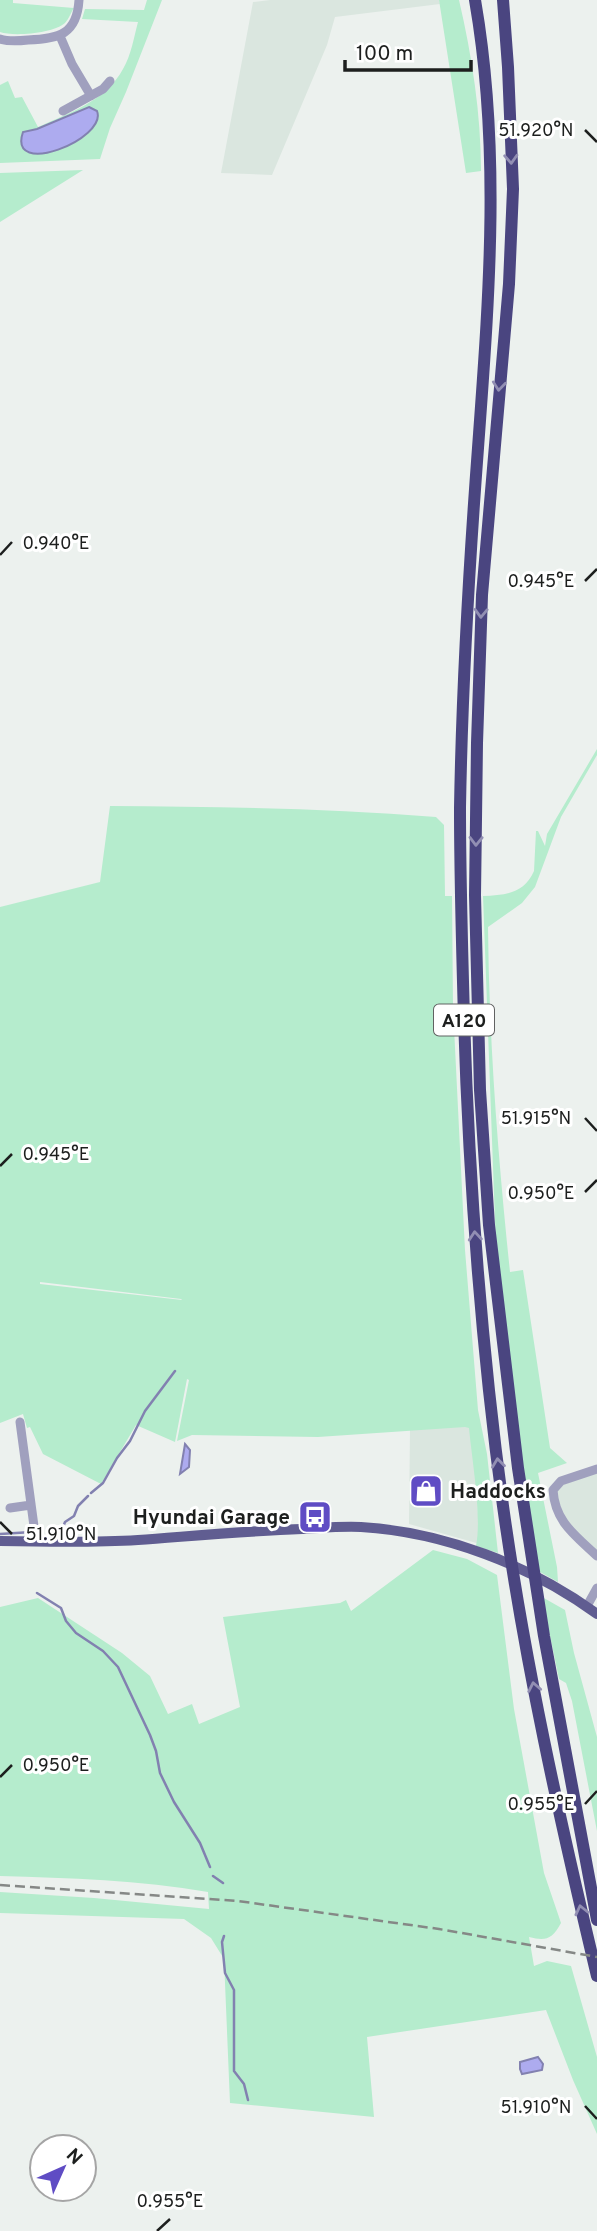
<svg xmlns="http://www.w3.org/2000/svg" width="597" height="2231" font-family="Overpass,sans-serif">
	<rect width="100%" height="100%" fill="#ecf1ee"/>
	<path fill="#dae6df" d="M270,0h169l1,4 -105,13 -8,28 -55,130 -51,-2 32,-171z
		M472,1426l8,118 -71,-20 1,-95z
		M597,1469v87l-36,-36 -5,-35z"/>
	<path fill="#b5eccd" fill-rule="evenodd" d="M0,0h13v3l61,5c-3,4 -5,11 -9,15 -11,10 -51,14 -65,9z
		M147,0h15l-36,92 -16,36 -10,31 -100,4v-78l8,-4 7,17 7,-1 16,30c31,-14 68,-26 85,-58 8,-13 11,-32 15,-47l-56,-3 3,-10 59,1z
		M439,0h20c13,56 22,114 22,171l-15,2z
		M83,170l-83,52v-49z
		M597,749v6l-36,62 -26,70 -13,16 -34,24c1,115 10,230 22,345l13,-2 27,178 17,15 -29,10 19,94 1,15 -27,-15 -35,-319 -13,-352c22,-1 41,-2 51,-25l2,-40h2l7,15 2,-12z
		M110,806c109,1 217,2 326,11l8,8 1,71h7l1,111 12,243 13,160 9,44 11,99 -22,-7c6,-29 -4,-86 -7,-118l-4,-1 -147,10 -126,-2 -15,6 12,-61 -2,-1 -12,63 -39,-17 -35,59 -58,-30 -13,-27 -3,1 -4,-14 -23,9v-516l100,-25zM40,1282l141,17 1,1 -142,-16z
		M433,1550l34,9 30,16 17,134 30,164 17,50c-9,17 -16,18 -32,14l5,29 13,-5 24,5 26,91v77l-24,-54 -27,-70 -179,27 7,80 -144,-14 -6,-144 -13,-21 -27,-19 -184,-6v-21l94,6 115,11 -1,-17c-68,-12 -139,-14 -208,-16v-269l38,-9 84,55 28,23 18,38 24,-10 7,20 41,-17 -17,-90 117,-14 6,-3 5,11z
		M542,1597l23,13 9,43 23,84v94l-25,-130 -6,-18 -7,-4z"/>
	<path fill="#adabef" stroke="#8281b0" stroke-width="2" d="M89,107l8,4c11,28 -90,68 -74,21l14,-3z
		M185,1444l5,6 -1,17 -9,7z
		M538,2057l5,7 -1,6 -20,4 -2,-5v-7z"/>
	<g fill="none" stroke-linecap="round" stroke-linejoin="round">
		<path stroke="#8281b0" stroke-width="2.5" d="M91,1493l12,-10 14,-25 13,-17 15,-30 30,-40
			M55,1531l7,-1 3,-8 9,-6 4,-10 10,-10
			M0,1534l32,-2
			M37,1593l24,15 5,13 10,12 27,18 15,16 32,68 6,16 4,22 14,29 26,41 10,24
			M213,1876l10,7
			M224,1936l-2,6 3,31 9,17v81l10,13 4,16"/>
		<path stroke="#a0a0be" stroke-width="9" d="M60,36l12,28 19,32
			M0,39c9,3 19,2 28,1 31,-1 49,-6 51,-40
			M63,111l40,-22 7,-8
			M20,1422l16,119
			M597,1469l-36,12 -8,9c2,32 22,45 44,66
			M10,1508l21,-3
			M587,1606l10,-18"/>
		<path stroke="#605d91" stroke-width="10" d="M0,1541c46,1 92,2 138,-1 55,-4 109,-9 164,-11 19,-1 39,-3 59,-2 83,5 169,38 236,87"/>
		<path stroke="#4a4580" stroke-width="12" d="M475,0c26,150 14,297 3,448 -9,120 -16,240 -18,360 0,70 2,140 4,210 5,163 17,326 39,488 22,158 57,315 94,470
			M503,0l5,67 5,122 -4,95 -27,311 -5,148 -2,152 5,195 9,135 29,243 26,168 53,284"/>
		<path stroke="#858886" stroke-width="2.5" stroke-dasharray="10 5" stroke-linecap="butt" d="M0,1885l238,16 201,28 158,28"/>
	</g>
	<defs><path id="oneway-chevron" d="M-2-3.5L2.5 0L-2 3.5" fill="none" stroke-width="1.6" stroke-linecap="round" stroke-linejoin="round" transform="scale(1.75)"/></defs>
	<g stroke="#928fb3">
		<use href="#oneway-chevron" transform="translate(511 159) rotate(87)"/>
		<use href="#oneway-chevron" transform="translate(499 386) rotate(96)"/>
		<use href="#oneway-chevron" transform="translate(481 613) rotate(92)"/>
		<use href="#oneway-chevron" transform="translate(476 841) rotate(91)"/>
		<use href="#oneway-chevron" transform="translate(475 1236) rotate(-95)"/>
		<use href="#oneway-chevron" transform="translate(498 1463) rotate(-97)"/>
		<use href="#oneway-chevron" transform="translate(534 1687) rotate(-101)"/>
		<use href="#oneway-chevron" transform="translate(581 1910) rotate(-103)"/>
	</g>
	<path fill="none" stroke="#1d1f1e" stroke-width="2.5" d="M585,130l12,12M0,555l12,-13M585,581l12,-12M585,1118l12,13M0,1166l12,-12M585,1192l12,-12M0,1522l12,12M0,1777l12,-12M585,1804l12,-13M585,2106l12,13M157,2231l13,-12"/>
	<defs>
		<symbol id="shop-square" viewBox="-11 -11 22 22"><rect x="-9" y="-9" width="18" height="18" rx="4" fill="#5f4cc4" stroke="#fff"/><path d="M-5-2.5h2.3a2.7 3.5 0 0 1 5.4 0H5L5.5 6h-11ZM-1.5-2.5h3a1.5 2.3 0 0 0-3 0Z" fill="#fff"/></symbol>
		<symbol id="bus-square" viewBox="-11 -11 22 22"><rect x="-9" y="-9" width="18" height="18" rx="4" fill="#5f4cc4" stroke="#fff"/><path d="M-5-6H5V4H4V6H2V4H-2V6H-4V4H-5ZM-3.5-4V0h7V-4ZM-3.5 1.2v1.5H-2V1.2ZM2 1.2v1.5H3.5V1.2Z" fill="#fff"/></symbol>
	</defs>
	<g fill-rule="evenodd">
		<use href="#shop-square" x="407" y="1472" width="38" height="38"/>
		<use href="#bus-square" x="296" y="1498" width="38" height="38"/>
	</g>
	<g text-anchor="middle" stroke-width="6" stroke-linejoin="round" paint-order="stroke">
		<rect fill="#fff" stroke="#616262" stroke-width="2" x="434" y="1004.5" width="60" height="31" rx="5"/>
		<g font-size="19" font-weight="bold" fill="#1d1f1e">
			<text x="464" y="1027">A120</text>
		</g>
		<g font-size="21" font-weight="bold" fill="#1d1f1e" stroke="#fff" text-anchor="start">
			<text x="450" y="1498">Haddocks</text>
			<text x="290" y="1524" text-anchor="end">Hyundai Garage</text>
		</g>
	</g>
	<g font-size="18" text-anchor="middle" fill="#1d1f1e" stroke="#fff" stroke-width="6" stroke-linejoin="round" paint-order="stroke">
		<text x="536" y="136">51.920°N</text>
		<text x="56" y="549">0.940°E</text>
		<text x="541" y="587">0.945°E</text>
		<text x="536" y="1124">51.915°N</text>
		<text x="56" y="1160">0.945°E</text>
		<text x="541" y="1199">0.950°E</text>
		<text x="61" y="1540">51.910°N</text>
		<text x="56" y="1771">0.950°E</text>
		<text x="541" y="1810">0.955°E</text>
		<text x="536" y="2113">51.910°N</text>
		<text x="170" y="2207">0.955°E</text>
	</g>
	<g transform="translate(63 2168) rotate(45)"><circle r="33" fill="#ffffff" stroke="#a5a5a5" stroke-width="2"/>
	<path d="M0-5L12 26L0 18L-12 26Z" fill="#5f4cc4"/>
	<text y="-10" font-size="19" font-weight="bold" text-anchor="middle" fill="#1d1f1e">N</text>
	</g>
	<path d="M345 60v10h126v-10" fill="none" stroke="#1d1f1e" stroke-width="3.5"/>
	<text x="356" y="60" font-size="21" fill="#1d1f1e" stroke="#ffffff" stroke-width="5" paint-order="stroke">100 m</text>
</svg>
